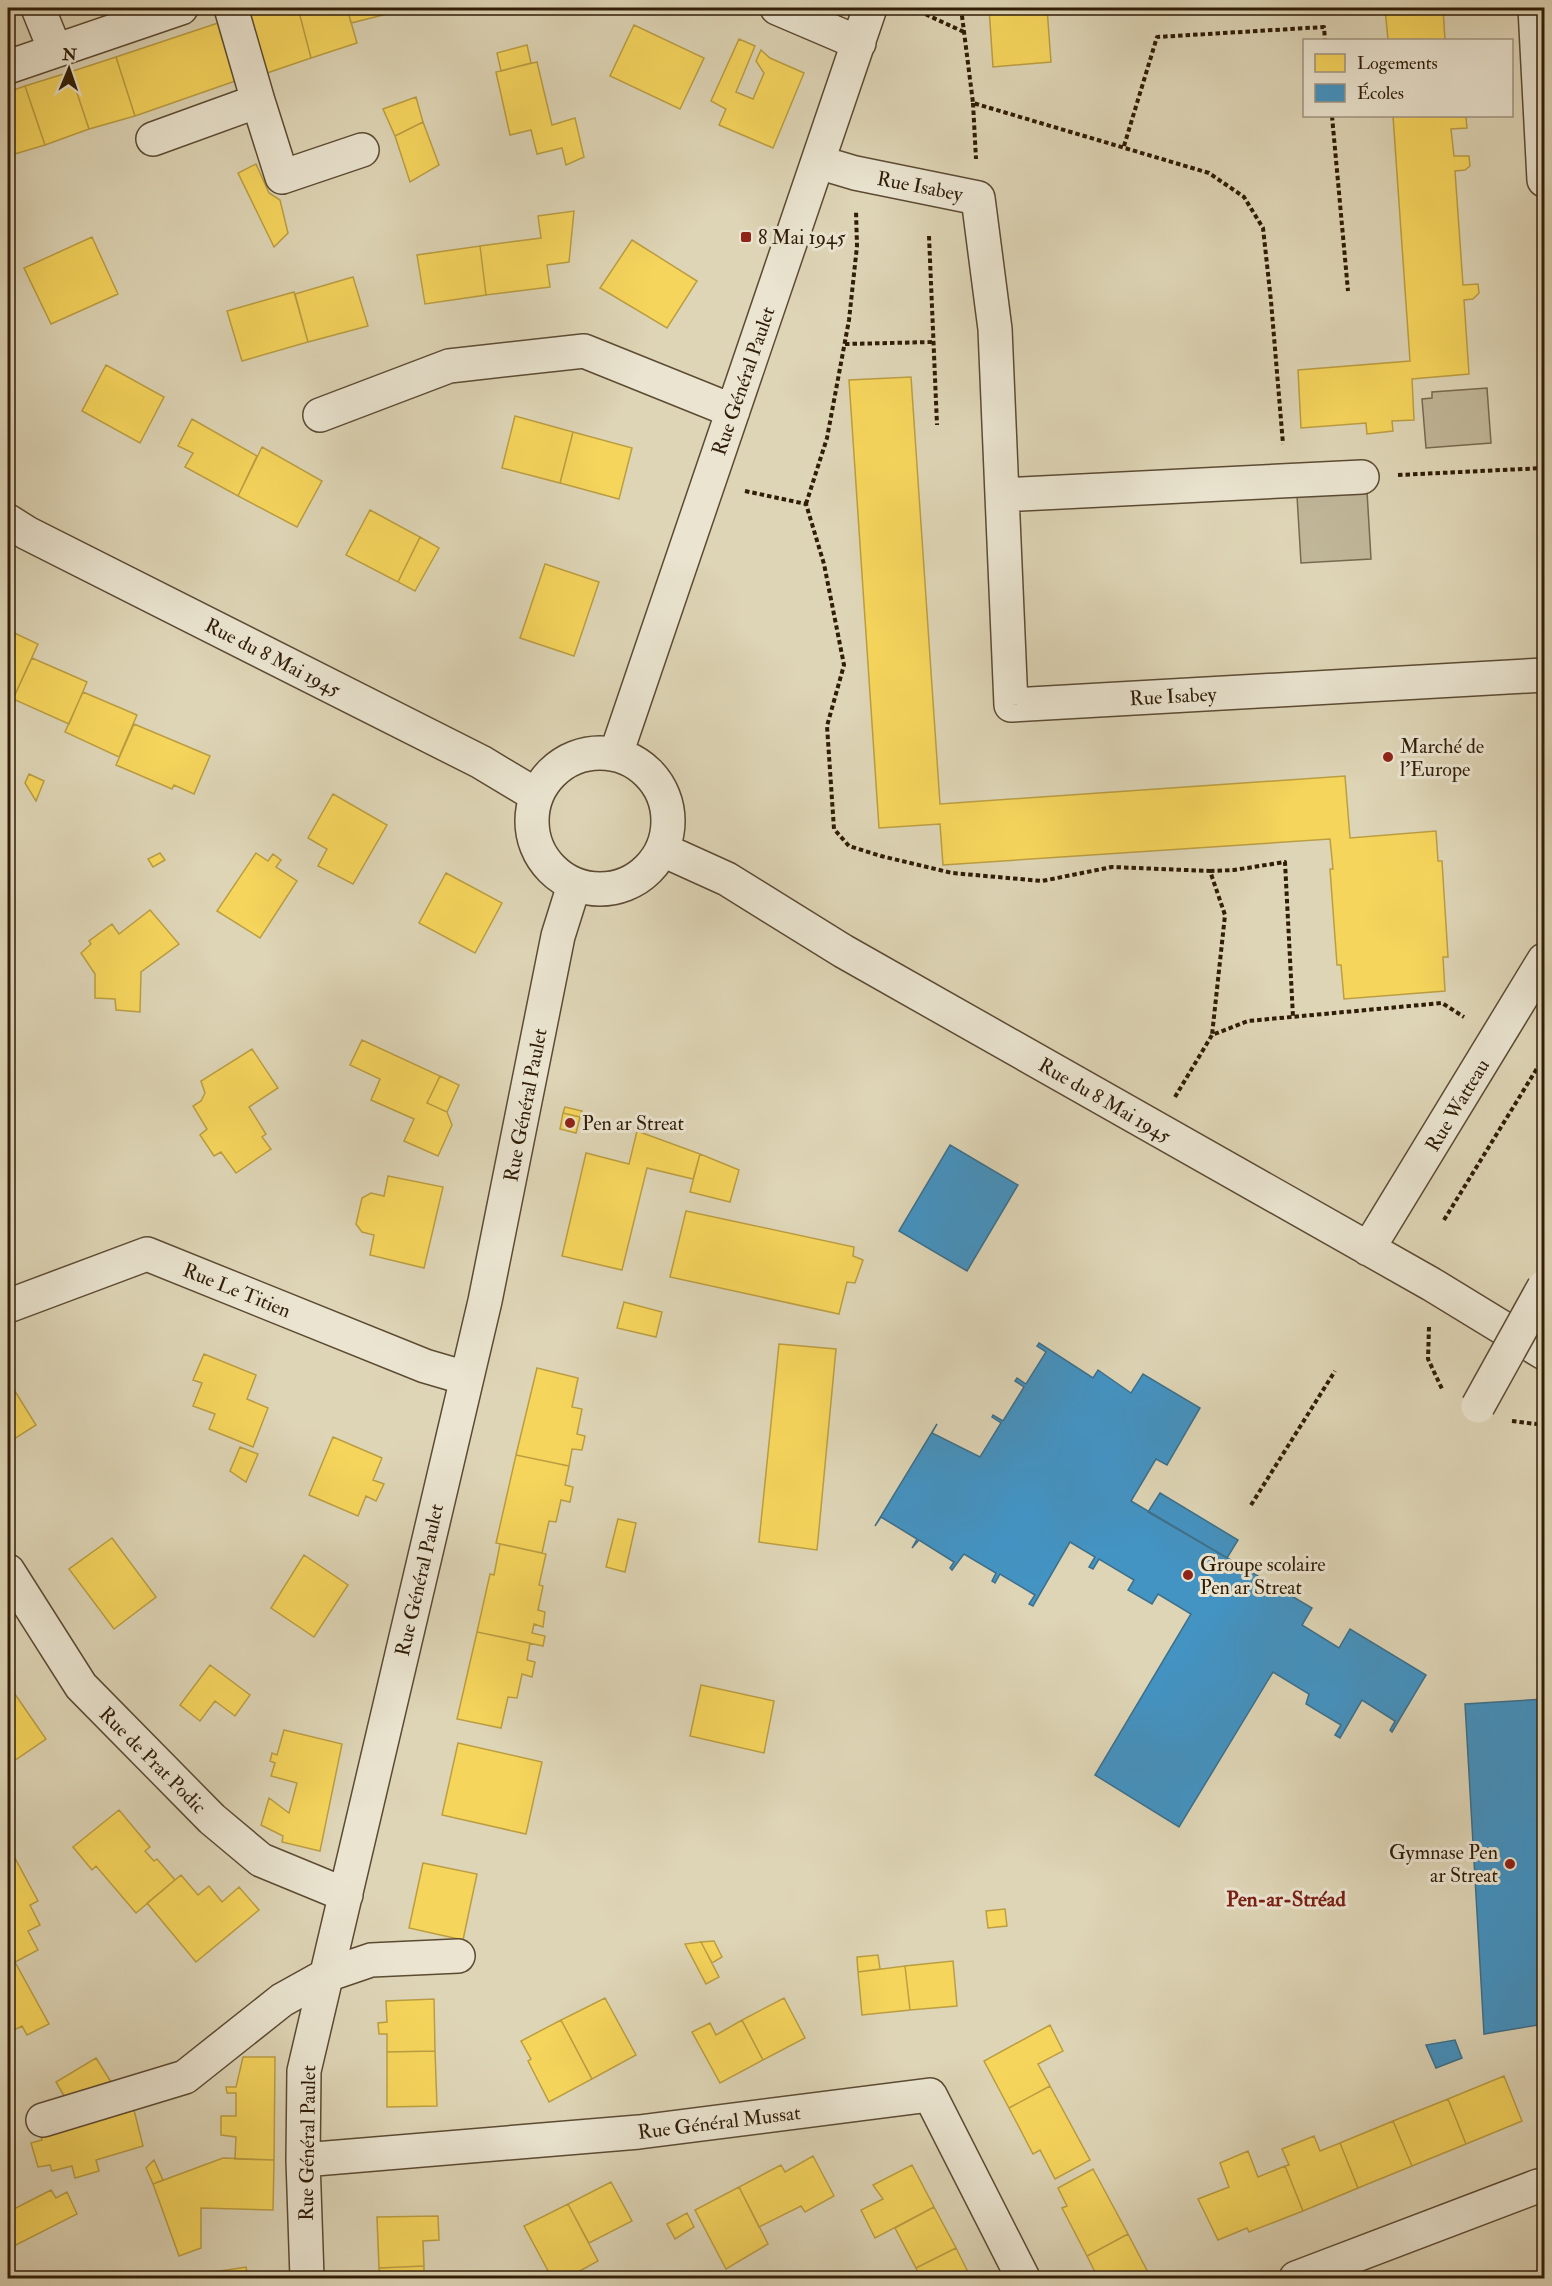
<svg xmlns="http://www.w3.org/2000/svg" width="1552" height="2286" font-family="'IM FELL Double Pica',serif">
	<rect width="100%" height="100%" fill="#ded5b6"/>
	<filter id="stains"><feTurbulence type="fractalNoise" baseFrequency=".00333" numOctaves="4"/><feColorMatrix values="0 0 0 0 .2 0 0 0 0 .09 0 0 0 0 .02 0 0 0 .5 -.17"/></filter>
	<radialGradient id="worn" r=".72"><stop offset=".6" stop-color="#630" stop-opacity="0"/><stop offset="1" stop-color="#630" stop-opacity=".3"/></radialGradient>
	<path fill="#c0b698" stroke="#786a50" stroke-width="1.5" d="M1487,388l4,55 -65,5 -4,-49 10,-1v-6z
		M1367,491l4,68 -70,4 -4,-67z"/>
	<path fill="#f6d55c" stroke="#bb9e42" stroke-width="1.5" d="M268,8h30l13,50 -44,15 -18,-59z
		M298,8h49l10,35 -46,15z
		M347,8h64l-60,15z
		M989,8h58l4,54 -58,5z
		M1385,8h58l2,32h-57z
		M224,21l17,58 -106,37 -19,-59z
		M634,25l70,33 -24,51 -70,-33z
		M8,27l9,24 -9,4z
		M739,39l16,7 -19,46 17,7 11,-26 -8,-12 5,-11 9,8 34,15 -31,75 -54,-23 7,-16 -15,-8z
		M527,45l4,18 -30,8 -4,-18z
		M116,57l19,59 -46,13 -19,-57z
		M537,62l15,63 23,-7 9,39 -18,8 -4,-17 -25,6 -6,-24 -21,5 -14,-63z
		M70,72l19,57 -44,16 -20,-59z
		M25,86l20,59 -37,11v-64z
		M416,97l7,25 -28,14 -12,-27z
		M1393,116l73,1 1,11 -16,1 3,27h15l1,10 -5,4 -10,1 8,114 15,-1 1,9 -6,6 -9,1 5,74 -57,5 2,41 -22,1 1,10 -26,3 -1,-11 -65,5 -3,-58 112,-9z
		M423,122l16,43 -29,17 -15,-46z
		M256,164l13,29 11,7 8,33 -14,14 -36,-74z
		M574,211l-5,51 -22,3 3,22 -64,8 -6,-49 61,-8 -3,-22z
		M92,237l26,57 -67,30 -27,-56z
		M632,240l65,41 -30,47 -67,-40z
		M480,246l6,49 -61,9 -8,-49z
		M353,277l15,49 -60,16 -13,-48z
		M294,292l14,50 -66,19 -15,-50z
		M106,365l58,32 -24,46 -58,-32z
		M911,377l29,427 405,-28 5,62 86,-7 2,30h4l6,96h-5l2,34 -101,8 -3,-34h-4l-7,-96h3l-3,-30 -387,26 -3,-41 -61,4 -30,-448z
		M515,416l58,16 -13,51 -58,-15z
		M192,419l65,37 -19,40 -53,-29 8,-14 -15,-7z
		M573,432l59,16 -13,51 -59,-16z
		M262,447l60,34 -25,46 -59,-31z
		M370,510l50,27 -22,45 -52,-27z
		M420,537l19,11 -24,43 -17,-9z
		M545,564l54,18 -25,74 -54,-18z
		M8,630l30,14 -25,55 -5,-2z
		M32,658l55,24 -18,42 -56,-25z
		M83,692l54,23 -18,42 -54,-25z
		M134,724l76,32 -16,38 -20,-9 -2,4 -56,-24z
		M29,774l15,7 -8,20 -11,-18z
		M333,794l54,31 -34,59 -35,-18 9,-17 -19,-11z
		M160,853l5,7 -12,7 -5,-8z
		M256,853l12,8 5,-7 8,6 -5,7 21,14 -37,57 -43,-27z
		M446,873l56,30 -27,50 -56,-30z
		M150,910l29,34 -38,28 -1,40 -24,-2 -1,-11 -20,-1v-24l-14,-21 10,-9 -2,-3 23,-17 7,10z
		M362,1040l78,36 -13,27 20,9 5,13 -14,31 -34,-15 10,-22 -43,-19 9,-21 -30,-14z
		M252,1049l26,39 -29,19 17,27 -4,3 9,12 -35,24 -15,-21 -7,4 -14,-21 7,-6 -14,-23 8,-5 4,-8 -4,-12z
		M440,1076l19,9 -12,27 -20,-9z
		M565,1107l17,4 -2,6 -17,-4z
		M563,1113l17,4 -4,16 -16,-4z
		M637,1131l63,23 -7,25 -46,-11 -25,102 -60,-14 24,-103 43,11z
		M700,1154l39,16 -9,32 -40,-10z
		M388,1176l55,11 -19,81 -54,-13 4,-20 -12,-3 -6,-8 6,-26 9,-5 13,3z
		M686,1211l168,36 -1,9 10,4 -8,23 -8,-1 -8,32 -169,-37z
		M624,1302l38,10 -6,25 -39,-9z
		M779,1344l57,5 -19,201 -58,-8z
		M204,1354l52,21 -9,24 21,9 -15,39 -44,-18 6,-15 -22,-8 9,-23 -9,-3z
		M537,1368l41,10 -6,29 10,2 -5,25 8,2 -3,14 -10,-1 -3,17 -53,-11z
		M8,1380l28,45 -28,18z
		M333,1437l49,21 -9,22 11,4 -8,17 -10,-5 -8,20 -49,-21z
		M240,1447l18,7 -12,28 -16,-11z
		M516,1455l53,11 -4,19 8,2 -3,15 -9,-2 -5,22 -7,-1 -7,32 -46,-10z
		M618,1519l18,4 -11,49 -19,-5z
		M112,1538l44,59 -42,32 -45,-60z
		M500,1544l46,10 -7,31 4,1 -5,24 7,2 -2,15 -9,-3 -2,9 13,3 -2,10 -66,-14 13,-58 4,1z
		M304,1555l44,30 -34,52 -43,-29z
		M477,1632l53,11 -3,17 8,2 -3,15 -10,-3 -5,24 -9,-1 -7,31 -44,-9z
		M210,1665l40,30 -15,21 -20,-15 -15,20 -20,-16z
		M701,1685l73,16 -10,52 -74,-17z
		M10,1687l36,52 -38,26v-76z
		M284,1730l58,14 -22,107 -38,-9 1,-6 -22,-11 8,-27 20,15 8,-30 -26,-7 4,-13 -5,-2 2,-8 5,2z
		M458,1743l84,19 -16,72 -84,-19z
		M119,1810l31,37 -5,4 9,10 3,-2 18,21 -39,33 -40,-47 -4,4 -19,-23z
		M9,1847l29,54 -8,4 10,20 -12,6 10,19 -23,12 34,62 -22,11 -5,-9 -14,7z
		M423,1863l54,11 -14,66 -54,-12z
		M181,1875l17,20 11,-9 13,16 17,-15 20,23 -63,52 -49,-59z
		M1005,1909l2,17 -19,2 -2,-17z
		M714,1941l8,16 -10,6 -11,-21z
		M701,1942l18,35 -13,7 -21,-40z
		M878,1955l2,14 -22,3 -1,-15z
		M953,1961l4,45 -47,4 -5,-44z
		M905,1966l5,44 -48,5 -4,-43z
		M605,1998l31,57 -44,24 -31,-59z
		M784,1998l21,40 -42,22 -21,-40z
		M434,1999l1,52 -48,1v-18h-8l-1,-11 9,-1 -1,-21z
		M561,2020l31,59 -43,23 -21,-41 3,-2 -10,-18z
		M742,2020l21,40 -43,23 -28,-51 18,-9 6,12z
		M1050,2025l13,26 -25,13 12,22 -41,22 -25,-47z
		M435,2051l2,55 -50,1v-55z
		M243,2057h32l-1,103 -39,-1 1,-22 -15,-2v-19h15v-23h-9l-1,-6h10z
		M96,2058l17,27 -46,16 -11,-19z
		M1504,2076l18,45 -56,23 -18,-45z
		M1050,2086l40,74 -35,19 -15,-29 -7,4 -24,-46z
		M1448,2099l18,45 -54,22 -19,-45z
		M134,2110l9,36 -47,14 3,11 -24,7 -3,-12 -20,5 -2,-6 -12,2 -7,-24 11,-3 -1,-4z
		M1393,2121l19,45 -54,22 -18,-45z
		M1314,2136l6,15 20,-8 18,45 -55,23 -18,-45 4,-1 -7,-16z
		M1248,2151l10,26 27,-11 18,45 -54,21 -2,-4 -29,12 -20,-41 31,-12 -9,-24z
		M813,2156l21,40 -29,16 -4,-6 -42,21 -20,-40 42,-22 4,7z
		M223,2158l51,2 -1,50 -72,-2v40l-22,8 -26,-72z
		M154,2160l9,20 -10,4 -7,-16z
		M912,2165l22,42 -59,31 -14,-28 22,-11 -10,-14z
		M1093,2169l35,65 -41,22 -25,-48 5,-2 -9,-18z
		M611,2182l21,39 -43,22 -21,-39z
		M739,2187l29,57 -42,25 -31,-59z
		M51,2190l5,8 11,-6 10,22 -69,35v-37z
		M568,2204l30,57 -31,17h-15l-28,-52z
		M934,2207l22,41 -40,20 -21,-40z
		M687,2213l7,14 -19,12 -8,-15z
		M438,2216l1,24 -16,1 1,25 -45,2 -2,-51z
		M1128,2234l23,44h-53l-11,-22z
		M956,2248l15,30h-50l-5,-10z
		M424,2266v12h-44l-1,-10z
		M246,2267l2,11h-60l-1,-2z"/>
	<path fill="#4393c3" stroke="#3d708b" stroke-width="1.5" d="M950,1145l68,40 -51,86 -68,-40z
		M1039,1343l54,35 5,-8 33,23 12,-19 57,34 -33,57 -11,-6 -25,42 181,107 -10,17 37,23 11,-19 76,46 -34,57 -2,-2 5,-9 -33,-21 -22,38 -5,-3 6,-10 -35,-21 3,-10 -36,-22 -94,155 -84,-52 96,-161 -33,-20 -6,10 -24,-14 6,-10 -35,-21 -6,10 -4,-2 6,-10 -25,-15 -37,64 -4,-2 6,-9 -35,-21 -5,9 -3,-2 4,-8 -32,-19 -12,16 -2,-2 4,-6 -35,-22 -7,8 5,-9 -36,-22 -6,9 62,-102 -5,9 48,24 21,-34 -9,-6 1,-2 10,6 21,-34 -9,-6 2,-3 9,6 20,-32 -9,-6z
		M1160,1493l78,47 -11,18 -79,-46z
		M1544,1699v325l-60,10 -19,-330z
		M1455,2040l7,18 -26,10 -10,-23z"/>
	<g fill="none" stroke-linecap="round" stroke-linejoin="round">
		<defs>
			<path id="minor" d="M38,8l17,42
				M777,8l82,35
				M1535,8l9,172
				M8,67l173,-59
				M258,101l24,76 80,-27
				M153,139l105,-38 -27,-93
				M818,162l37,11 123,25 17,131 7,166 360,-18
				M320,415l129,-49 135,-15 149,60
				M1002,495l9,210 533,-30
				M8,521l19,12 454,229 55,33
				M532 821a68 68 0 1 1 136 0a68 68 0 1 1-136 0Z
				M616,754l254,-746
				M663,850l64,29 116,72 588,333 113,69
				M1368,1249l176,-289
				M8,1306l139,-52 278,112 41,12
				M8,1571l73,115 131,133 49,41 85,35
				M43,2120l142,-43 97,-77 45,-25 44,-15 87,-4
				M303,2160l336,-28 291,-37 93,183
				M307,2278l-4,-118 1,-89 181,-770 73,-365 16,-51
				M1296,2278l242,-92"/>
		</defs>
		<use href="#minor" stroke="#5c4b33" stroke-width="36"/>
		<path stroke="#301d07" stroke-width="4" stroke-dasharray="4.5 3" stroke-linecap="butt" d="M912,8l52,24
			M961,8l12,95 236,70 35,24 19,31 8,73 12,143
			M973,103l3,56
			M1332,116l16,175
			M1124,146l33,-109 167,-10 1,13
			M929,236l8,189
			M845,344l88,-2
			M1398,475l146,-7
			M745,491l61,13 18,60 20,101 -17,61 7,103 15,17 32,10 71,17 90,8 70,-14 98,4 15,44 -13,120
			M806,504l21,-66 22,-118 8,-74 -1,-35
			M1210,871l24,-1 51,-8 8,155
			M1175,1097l37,-62 36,-14 194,-18 22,14
			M1544,1168l-1,7 1,16
			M1444,1220l100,-163
			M1429,1327l-1,32 15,32
			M1512,1421l32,4
			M1251,1505l84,-134"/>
		<use href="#minor" stroke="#eae4d0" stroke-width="33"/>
		<defs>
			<path id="minor-bridge" d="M1478,1406l66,-119"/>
		</defs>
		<use href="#minor-bridge" stroke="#5c4b33" stroke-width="36" stroke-linecap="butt"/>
		<use href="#minor-bridge" stroke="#eae4d0" stroke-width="33"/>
	</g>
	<g fill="#8f2418" stroke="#eae4d0" stroke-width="2">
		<rect x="740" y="231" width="12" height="12" rx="3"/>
		<circle cx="1388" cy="757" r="6"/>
		<circle cx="570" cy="1123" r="6"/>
		<circle cx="1188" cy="1575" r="6"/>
		<circle cx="1510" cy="1864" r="6"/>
	</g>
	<g text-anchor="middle" stroke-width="6" stroke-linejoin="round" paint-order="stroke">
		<g font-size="20" fill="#301d07" stroke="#eae4d0">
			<text transform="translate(920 186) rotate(11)" y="7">Rue Isabey</text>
			<text transform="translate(743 381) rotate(-71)" y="7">Rue Général Paulet</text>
			<text transform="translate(273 657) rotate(27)" y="7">Rue du 8 Mai 1945</text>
			<text transform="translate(1173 696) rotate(-3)" y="7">Rue Isabey</text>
			<text transform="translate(1105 1100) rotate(30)" y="7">Rue du 8 Mai 1945</text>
			<text transform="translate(525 1105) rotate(-79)" y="7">Rue Général Paulet</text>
			<text transform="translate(1457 1105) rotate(-59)" y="7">Rue Watteau</text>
			<text transform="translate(237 1290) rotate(22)" y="7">Rue Le Titien</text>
			<text transform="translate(419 1580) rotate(-77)" y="7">Rue Général Paulet</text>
			<text transform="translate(153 1760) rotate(45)" y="7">Rue de Prat Podic</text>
			<text transform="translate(719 2122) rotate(-7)" y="7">Rue Général Mussat</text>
			<text transform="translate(307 2143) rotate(-89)" y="7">Rue Général Paulet</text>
		</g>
		<g font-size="20" fill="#301d07" stroke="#eae4d0" text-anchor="start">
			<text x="758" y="244">8 Mai 1945</text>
			<text x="1400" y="753">Marché de<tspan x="1400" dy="23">l'Europe</tspan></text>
			<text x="582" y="1130">Pen ar Streat</text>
			<text x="1200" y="1571">Groupe scolaire<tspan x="1200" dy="23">Pen ar Streat</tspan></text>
			<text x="1498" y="1859" text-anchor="end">Gymnase Pen<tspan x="1498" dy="23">ar Streat</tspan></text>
		</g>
		<g font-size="21" font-weight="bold" fill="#7a1f14" stroke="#eae4d0">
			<text x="1286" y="1906">Pen-ar-Stréad</text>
		</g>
	</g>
	<rect width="1552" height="2286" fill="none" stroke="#ded5b6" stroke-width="30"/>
	<rect x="9" y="9" width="1534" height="2268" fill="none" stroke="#301d07" stroke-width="3"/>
	<rect x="15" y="15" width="1522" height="2256" fill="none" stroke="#301d07" stroke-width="1.5"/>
	<rect x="1303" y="39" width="210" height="78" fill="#eae4d0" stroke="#a09480" stroke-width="1.5"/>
	<rect x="1315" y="54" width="30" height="18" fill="#f6d55c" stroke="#a09480" stroke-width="1.5"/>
	<text x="1357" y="69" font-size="18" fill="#301d07">Logements</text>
	<rect x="1315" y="84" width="30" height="18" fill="#4393c3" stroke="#a09480" stroke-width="1.5"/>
	<text x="1357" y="99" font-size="18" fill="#301d07">Écoles</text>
	<g transform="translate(69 69) rotate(2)" stroke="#eae4d0" stroke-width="4.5" paint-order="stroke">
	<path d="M0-4.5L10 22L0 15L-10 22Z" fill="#301d07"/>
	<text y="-9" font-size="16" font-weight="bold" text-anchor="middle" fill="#301d07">N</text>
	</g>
	<rect width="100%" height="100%" filter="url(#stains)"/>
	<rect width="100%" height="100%" fill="url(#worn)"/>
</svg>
